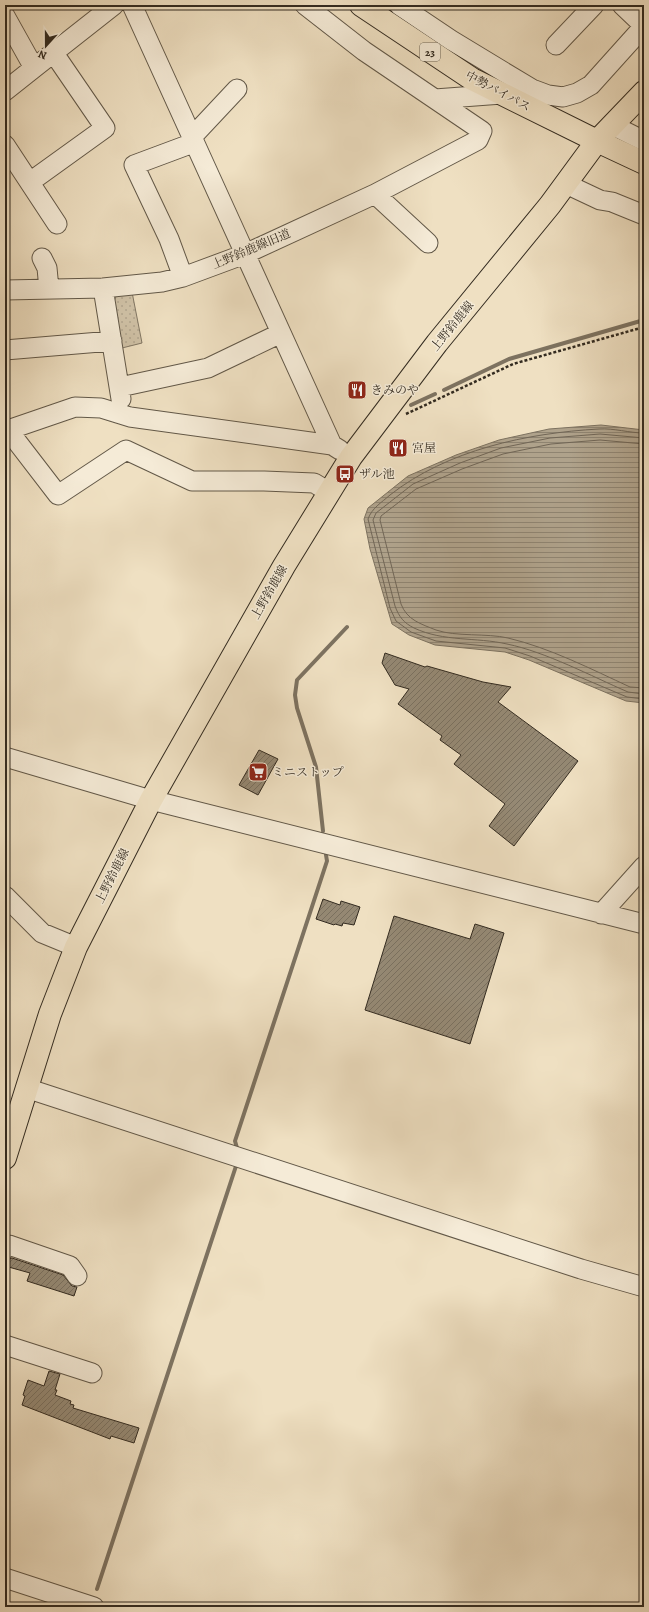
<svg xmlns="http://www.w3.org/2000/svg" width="649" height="1612" font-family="Alegreya,'Noto Serif JP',serif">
	<defs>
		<pattern id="park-dots" width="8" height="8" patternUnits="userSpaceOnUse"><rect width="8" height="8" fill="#cfc1a6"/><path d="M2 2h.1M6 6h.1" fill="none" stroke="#b2a68f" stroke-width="1.8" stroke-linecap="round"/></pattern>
		<pattern id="water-rules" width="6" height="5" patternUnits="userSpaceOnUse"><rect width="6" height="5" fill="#afa28b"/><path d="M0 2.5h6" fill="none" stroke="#8f8471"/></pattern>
		<pattern id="building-hatch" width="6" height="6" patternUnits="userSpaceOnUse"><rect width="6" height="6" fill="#958974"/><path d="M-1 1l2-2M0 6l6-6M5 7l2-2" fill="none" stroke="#7a705f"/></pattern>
	</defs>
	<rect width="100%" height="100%" fill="#efe0c2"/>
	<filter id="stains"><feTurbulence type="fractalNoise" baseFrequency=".005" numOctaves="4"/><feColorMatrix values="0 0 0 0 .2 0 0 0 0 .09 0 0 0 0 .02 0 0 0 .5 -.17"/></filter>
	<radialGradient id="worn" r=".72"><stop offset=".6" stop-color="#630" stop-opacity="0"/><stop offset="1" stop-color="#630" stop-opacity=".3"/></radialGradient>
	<path fill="url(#park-dots)" stroke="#817663" d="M118,292h14l10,51 -24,6 -6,-43z"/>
	<path fill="url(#water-rules)" stroke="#7d7260" d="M601,425l43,5v273l-18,-2 -97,-41 -24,-8 -70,-7 -26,-10 -17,-11 -22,-75 -6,-30 4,-11 40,-32 48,-21 43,-15 50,-11z"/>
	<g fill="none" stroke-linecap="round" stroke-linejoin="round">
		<path stroke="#716656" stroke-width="1" d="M644,433c-15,0 -30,-5 -45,-4 -72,4 -152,21 -209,66 -9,8 -18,13 -22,24l22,89 6,13 15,11 25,9 69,7 25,8 97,41 17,2
			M644,438l-44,-4 -50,4 -49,10 -41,15 -47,21 -37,29 -3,7 22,86c4,11 9,17 19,22 30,14 62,9 93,16 39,8 84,32 121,48l16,2
			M644,444l-44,-4 -49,4 -48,10 -41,15 -46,20 -35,27 -1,4 21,84c6,16 20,20 35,26 20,7 51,3 72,8 42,10 83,31 122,49l14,1"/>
		<path stroke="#7d7260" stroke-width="4" d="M444,390l65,-31 135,-39
			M411,405l24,-11
			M323,831l-7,-64 -19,-59 -2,-13 2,-15 50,-53
			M240,1150l-3,-2 -2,-7 92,-280 -1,-6
			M97,1589l140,-426"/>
	</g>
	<path fill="url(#building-hatch)" stroke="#332b20" d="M385,653l40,14 2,-1 56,16 28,5 -13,15 80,59 -64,85 -25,-20 16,-22 -51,-40 7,-9 -21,-15 2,-4 -44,-32 11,-15 -14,-4 -13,-22z
		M259,750l19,9 -20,36 -19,-10z
		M323,899l17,6 1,-4 19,6 -6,18 -11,-2 -1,3 -7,-2 -1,1 -18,-6z
		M394,916l76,23 5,-15 29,9 -34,111 -105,-34z
		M12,1258l51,17 9,11 5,1 -3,9 -47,-15 3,-8 -25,-7v-6z
		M49,1371l11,3 -5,16h2l-2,5 16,6 -1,3 4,1 -1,3 66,20 -5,15 -23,-7 -1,3 -88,-34 3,-9 -2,-1 5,-15 16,6z"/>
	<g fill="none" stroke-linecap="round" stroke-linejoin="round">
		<defs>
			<path id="minor" d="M132,5l200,440
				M399,5l52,35 81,49 16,6 15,2 14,-4 14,-8 53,-59
				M622,5l22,21
				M5,16l29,52 80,-63
				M556,45l38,-40
				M5,91l29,-23
				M435,99l67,-5
				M612,125l32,16
				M192,137l45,-48
				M5,145l52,79
				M30,182l75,-54 -52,-76
				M566,184l34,16 12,2 32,13
				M375,194l53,49
				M42,258l5,10 2,21
				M183,277l-14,-38 -35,-74 59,-22
				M103,288l18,111
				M5,290l98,-2 59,-6 21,-5 62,-23 130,-60 103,-54 4,-9 -118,-80 -59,-46
				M5,350l107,-9
				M120,387l88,-19 73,-35
				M8,430l50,65 68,-45 66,31h72l50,2 15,9
				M5,431l70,-24 26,1 29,9 202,28 8,5
				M5,757l146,43 493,124
				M5,896l37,37 34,14
				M601,914l43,-48
				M26,1088l555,181 63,18
				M5,1249l4,-4 61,21 7,10
				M5,1345l87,28
				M5,1578l89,29"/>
			<path id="major" d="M5,1158l45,-144 26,-67 75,-147 133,-234 67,-109 86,-114 113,-138 47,-64 47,-49"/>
			<path id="highway" d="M361,5l111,74 125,62 47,22"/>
		</defs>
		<use href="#minor" stroke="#625848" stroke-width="21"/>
		<use href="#major" stroke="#332b20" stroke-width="24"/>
		<use href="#highway" stroke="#332b20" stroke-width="24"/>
		<path stroke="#332b20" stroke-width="2.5" stroke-dasharray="3 2" stroke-linecap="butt" d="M406,414l107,-50 131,-37"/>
		<use href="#minor" stroke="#f5ebd7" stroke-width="19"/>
		<use href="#major" stroke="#efe0c2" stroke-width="22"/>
		<use href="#highway" stroke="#efe0c2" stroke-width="22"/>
	</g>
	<defs>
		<symbol id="restaurant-square" viewBox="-11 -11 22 22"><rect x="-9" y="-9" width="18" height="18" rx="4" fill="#8f2418" stroke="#f5ebd7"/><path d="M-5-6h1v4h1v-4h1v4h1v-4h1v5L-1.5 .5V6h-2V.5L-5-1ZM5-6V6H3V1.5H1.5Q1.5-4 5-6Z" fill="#fff"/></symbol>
		<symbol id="bus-square" viewBox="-11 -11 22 22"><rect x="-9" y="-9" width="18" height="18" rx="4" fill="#8f2418" stroke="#f5ebd7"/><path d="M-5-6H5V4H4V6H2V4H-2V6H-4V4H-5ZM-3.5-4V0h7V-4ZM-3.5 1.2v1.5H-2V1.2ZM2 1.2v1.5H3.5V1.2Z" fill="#fff"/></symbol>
		<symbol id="supermarket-square" viewBox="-11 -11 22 22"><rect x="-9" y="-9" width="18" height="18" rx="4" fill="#8f2418" stroke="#f5ebd7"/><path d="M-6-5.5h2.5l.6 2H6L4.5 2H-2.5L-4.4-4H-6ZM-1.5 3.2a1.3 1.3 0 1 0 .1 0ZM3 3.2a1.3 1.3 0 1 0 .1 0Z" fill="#fff"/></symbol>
	</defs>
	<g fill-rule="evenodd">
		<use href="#restaurant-square" x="346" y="379" width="22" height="22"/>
		<use href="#restaurant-square" x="387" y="437" width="22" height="22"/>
		<use href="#bus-square" x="334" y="463" width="22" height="22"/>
		<use href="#supermarket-square" x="247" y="761" width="22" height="22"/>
	</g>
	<g text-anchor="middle" stroke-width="3" stroke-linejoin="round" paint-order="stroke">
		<rect fill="#f5ebd7" stroke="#6d6557" stroke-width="1" x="420" y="43" width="20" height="18" rx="3"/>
		<g font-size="11" font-weight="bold" fill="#332b20">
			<text x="430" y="56">23</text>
		</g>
		<g font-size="12" fill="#332b20" stroke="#f5ebd7">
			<text transform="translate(498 91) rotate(28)" y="4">中勢バイパス</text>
			<text transform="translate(251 249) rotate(-23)" y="4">上野鈴鹿線旧道</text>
			<text transform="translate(452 326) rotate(-51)" y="4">上野鈴鹿線</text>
			<text transform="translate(269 592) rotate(-60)" y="4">上野鈴鹿線</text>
			<text transform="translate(112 876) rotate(-63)" y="4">上野鈴鹿線</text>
		</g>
		<g font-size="12" fill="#332b20" stroke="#f5ebd7" text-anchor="start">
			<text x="371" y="394">きみのや</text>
			<text x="412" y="452">宮屋</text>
			<text x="359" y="478">ザル池</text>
			<text x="272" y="776">ミニストップ</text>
		</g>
	</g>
	<rect width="649" height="1612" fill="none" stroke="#efe0c2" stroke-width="20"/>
	<rect x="6" y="6" width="637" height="1600" fill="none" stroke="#332b20" stroke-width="2"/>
	<rect x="10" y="10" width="629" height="1592" fill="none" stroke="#332b20"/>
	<g transform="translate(46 46) rotate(201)" stroke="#f5ebd7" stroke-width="3" paint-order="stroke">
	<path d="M0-3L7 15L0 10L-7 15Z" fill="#332b20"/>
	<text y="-6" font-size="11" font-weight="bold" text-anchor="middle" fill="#332b20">N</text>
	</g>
	<rect width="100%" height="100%" filter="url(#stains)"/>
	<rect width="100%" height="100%" fill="url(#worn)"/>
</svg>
